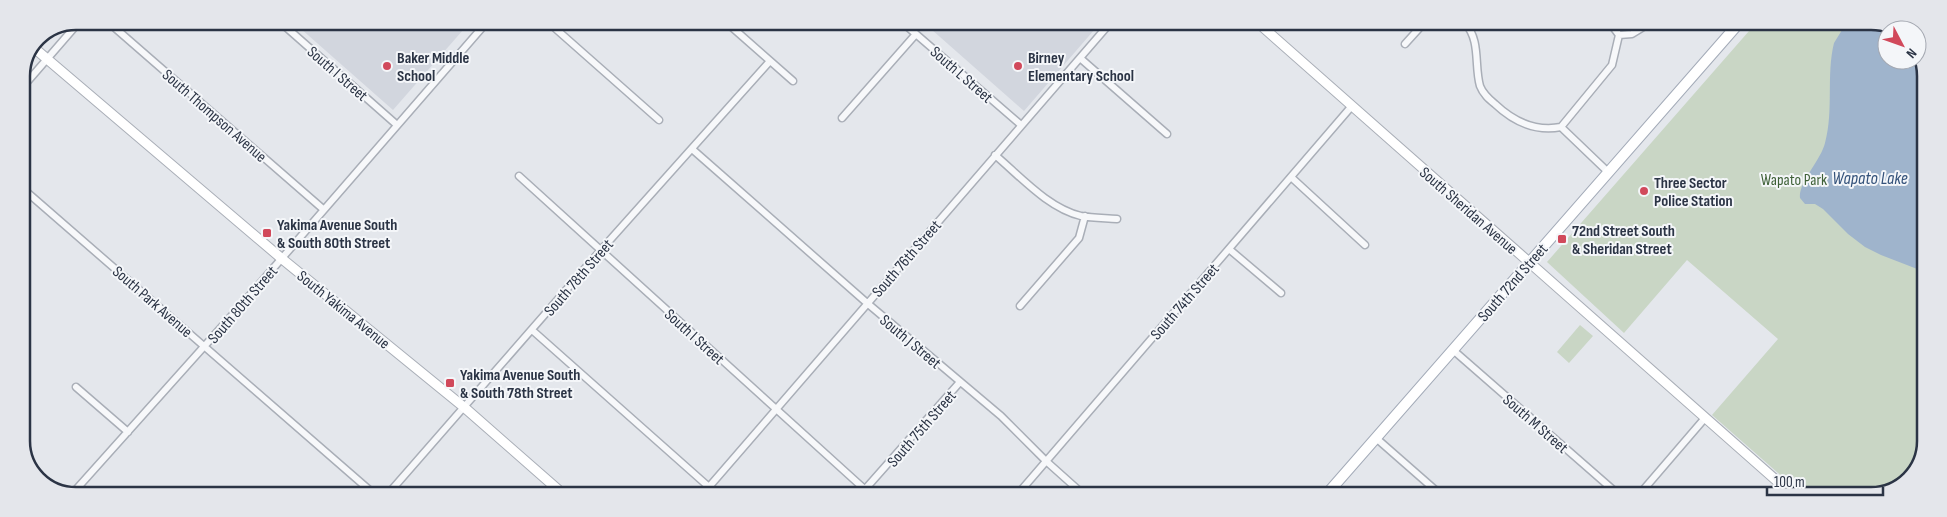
<svg xmlns="http://www.w3.org/2000/svg" width="1947" height="517" font-family="'Sofia Sans Condensed',sans-serif">
	<rect width="100%" height="100%" fill="#e4e7ec"/>
	<path fill="#d2d6de" d="M292,21l178,1 -77,88z
		M923,22h178l-77,89z"/>
	<path fill="#c9d6c5" d="M1756,23h129l11,7h-9v30h30v-9l9,21 -2,383 -19,29 -33,12h-68l-92,-81 66,-76 -91,-79 -63,73 -77,-71z
		M1580,325l13,11 -24,27 -12,-11z"/>
	<path fill="#9fb4cc" d="M1852,23h33l11,7h-9v30h30v-9l9,21 -1,200 -44,-17 -16,-8 -17,-13 -25,-25 -8,-5h-10l-5,-6c-2,-15 21,-38 25,-55 9,-33 1,-68 9,-100l8,-13z"/>
	<g fill="none" stroke-linecap="round" stroke-linejoin="round">
		<defs>
			<path id="street" d="M107,21l216,188
				M279,21l118,104
				M548,22l111,98
				M726,22l67,59
				M902,22l119,103
				M1465,23c16,18 9,42 15,63 3,8 9,13 15,18 19,18 40,28 66,23
				M1610,23l9,12
				M1619,35l13,-1 18,-11
				M1405,44l19,-21
				M1080,58l87,76
				M21,89l59,-68
				M842,118l74,-84
				M1561,127l51,-62 7,-30
				M1561,127l47,45
				M692,149l175,154 134,113 45,45 38,34
				M995,155c26,22 53,53 86,61 12,2 24,2 36,3
				M519,176l352,319
				M1291,177l74,68
				M21,187l353,307
				M1229,249l52,44
				M1020,306l59,-68 6,-22
				M532,330l177,157
				M1453,350l166,145
				M76,387l52,45
				M1376,438l65,57
				M72,494l171,-191 244,-281
				M388,494l213,-244 169,-189
				M702,495l409,-473
				M860,495l100,-113
				M1017,495l334,-388
				M1638,496l67,-78"/>
			<path id="secondary" d="M1257,22l537,474
				M33,47l248,211 184,150 98,86"/>
			<path id="primary" d="M1326,495l413,-472"/>
		</defs>
		<use href="#street" stroke="#a9aeb7" stroke-width="9"/>
		<use href="#secondary" stroke="#a9aeb7" stroke-width="11"/>
		<use href="#primary" stroke="#a3abb8" stroke-width="12"/>
		<use href="#street" stroke="#f7f8fa" stroke-width="6"/>
		<use href="#secondary" stroke="#fff" stroke-width="9"/>
		<use href="#primary" stroke="#fff" stroke-width="10"/>
	</g>
	<g fill="#d1495b" stroke="#f4f6f9" stroke-width="2">
		<circle cx="387" cy="66" r="5"/>
		<circle cx="1018" cy="66" r="5"/>
		<circle cx="1644" cy="191" r="5"/>
		<rect x="262" y="228" width="10" height="10" rx="2.5"/>
		<rect x="1557" y="234" width="10" height="10" rx="2.5"/>
		<rect x="445" y="378" width="10" height="10" rx="2.5"/>
	</g>
	<g text-anchor="middle" stroke-width="4" stroke-linejoin="round" paint-order="stroke">
		<g font-size="16" font-weight="bold" fill="#2b3445" stroke="#f4f6f9" text-anchor="start">
			<text x="397" y="63">Baker Middle<tspan x="397" dy="18">School</tspan></text>
			<text x="1028" y="63">Birney<tspan x="1028" dy="18">Elementary School</tspan></text>
			<text x="1654" y="188">Three Sector<tspan x="1654" dy="18">Police Station</tspan></text>
			<text x="277" y="230">Yakima Avenue South<tspan x="277" dy="18">&amp; South 80th Street</tspan></text>
			<text x="1572" y="236">72nd Street South<tspan x="1572" dy="18">&amp; Sheridan Street</tspan></text>
			<text x="460" y="380">Yakima Avenue South<tspan x="460" dy="18">&amp; South 78th Street</tspan></text>
		</g>
		<g font-size="16" fill="#2b3445" stroke="#f4f6f9">
			<text transform="translate(338 73) rotate(41)" y="6">South I Street</text>
			<text transform="translate(962 74) rotate(41)" y="6">South L Street</text>
			<text transform="translate(215 115) rotate(41)" y="6">South Thompson Avenue</text>
			<text transform="translate(1469 210) rotate(41)" y="6">South Sheridan Avenue</text>
			<text transform="translate(906 258) rotate(-49)" y="6">South 76th Street</text>
			<text transform="translate(578 277) rotate(-49)" y="6">South 78th Street</text>
			<text transform="translate(1512 282) rotate(-49)" y="6">South 72nd Street</text>
			<text transform="translate(153 301) rotate(41)" y="6">South Park Avenue</text>
			<text transform="translate(1184 301) rotate(-49)" y="6">South 74th Street</text>
			<text transform="translate(242 304) rotate(-49)" y="6">South 80th Street</text>
			<text transform="translate(344 309) rotate(39)" y="6">South Yakima Avenue</text>
			<text transform="translate(695 336) rotate(42)" y="6">South I Street</text>
			<text transform="translate(911 341) rotate(40)" y="6">South J Street</text>
			<text transform="translate(1536 423) rotate(41)" y="6">South M Street</text>
			<text transform="translate(921 428) rotate(-49)" y="6">South 75th Street</text>
		</g>
		<g font-size="16" fill="#3f6138" stroke="#f4f6f9">
			<text x="1794" y="185">Wapato Park</text>
		</g>
		<g font-size="18" font-style="italic" fill="#34527a" stroke="#f4f6f9">
			<text x="1870" y="184">Wapato Lake</text>
		</g>
	</g>
	<path d="M0 0H1947V517H0ZM76 30H1871A46 46 0 0 1 1917 76V441A46 46 0 0 1 1871 487H76A46 46 0 0 1 30 441V76A46 46 0 0 1 76 30Z" fill="#e4e6eb" fill-rule="evenodd"/>
	<path fill="none" stroke="#2b3445" stroke-width="2.5" d="M76 30H1871A46 46 0 0 1 1917 76V441A46 46 0 0 1 1871 487H76A46 46 0 0 1 30 441V76A46 46 0 0 1 76 30Z"/>
	<g transform="translate(1902 45) rotate(131)"><circle r="24" fill="#f4f6f9" stroke="#a4a8b1"/>
	<path d="M0-4L9 19L0 12L-9 19Z" fill="#d1495b"/>
	<text y="-8" font-size="14" font-weight="bold" text-anchor="middle" fill="#2b3445">N</text>
	</g>
	<path d="M1767 487v8h116v-8" fill="none" stroke="#2b3445" stroke-width="2.5"/>
	<text x="1774" y="487" font-size="15" fill="#2b3445" stroke="#f4f6f9" stroke-width="4" paint-order="stroke">100 m</text>
</svg>
